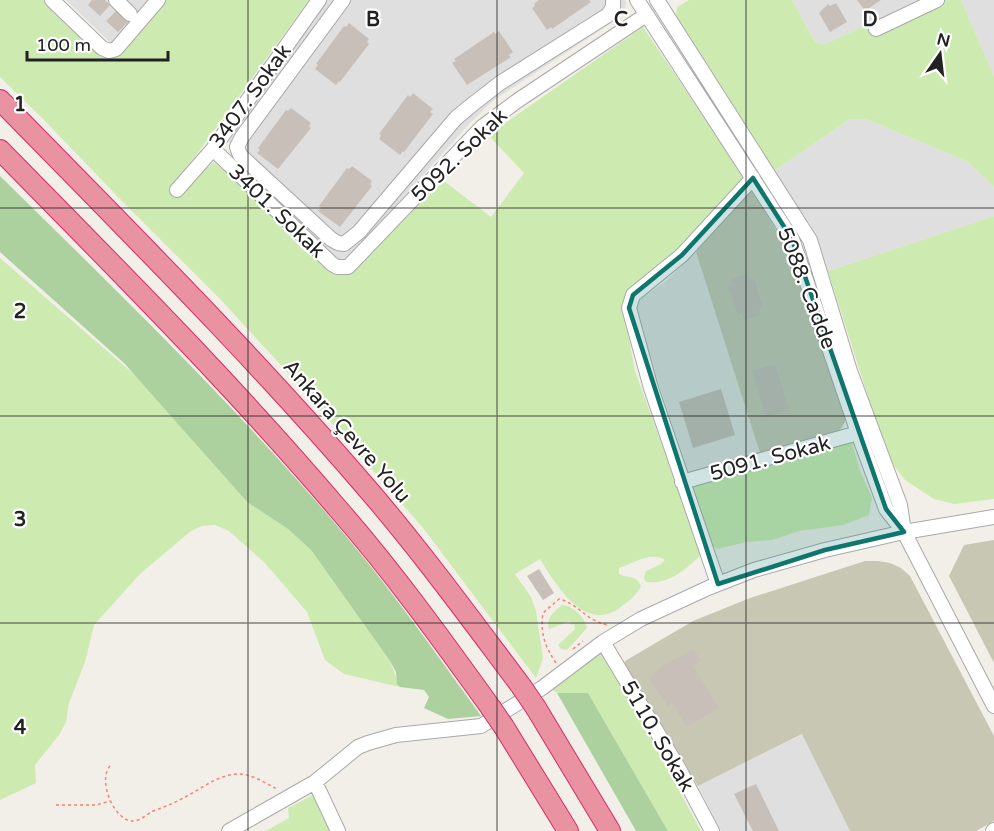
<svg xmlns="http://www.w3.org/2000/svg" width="994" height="831" font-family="'Varela Round',sans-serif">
	<rect width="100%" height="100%" fill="#f2efe9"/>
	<path fill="#e0dfdf" d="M66,0h85l-39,44z
		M327,0h298l1,2 -1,12 -131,86 -24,23 -124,138h-8l-107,-101 -2,-19z
		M792,0h129l-96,44 -10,-2z
		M961,0h33v76z
		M850,119h16l102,43 26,25v29l-166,55 -17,-45 -37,-55z
		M696,252l64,201 -72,22 -53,-168 5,-9 24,-15z
		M803,734l47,97h-129l-23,-45z"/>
	<path fill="#c7c7b4" d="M752,191l38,62 56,167 -6,10 -80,23 -64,-201 40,-47z
		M994,540v123l-45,-87 15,-31z
		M865,561h13l12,2 11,5 9,8 84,160v85l-18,10h-126l-48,-97 -104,52 -74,-121 1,-4 68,-40 57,-23z"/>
	<path fill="#cdebb0" d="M0,0h47l63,61 53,-61h146l-139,191 6,4 38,-33c11,10 24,19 35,30 31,28 55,74 98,81l97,-92 47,36 33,-44 -36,-38 155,-108 100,148v6l-14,19 -102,97 -3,14 11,60 67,183c-15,14 -32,31 -56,28l-2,-4 2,-7 15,-7 4,-4c-15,-9 -30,3 -46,8v6c9,5 17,0 22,12 -4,9 -11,14 -19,20 -36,30 -66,-21 -82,-47l-25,15 16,23 5,14 7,47 -7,20 -113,-150 -134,-154 -68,-74 -99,-99 -77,-80 -45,-44z
		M689,0h103l23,42 10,2 96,-44h40l33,76v111l-26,-25 -102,-43h-16l-76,52 -98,-152 1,-12z
		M994,216v283l-40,5 -20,-5 -29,-19 -10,-13 -9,-14 -58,-182z
		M0,258l137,119 110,125 41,27 23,21 79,111 10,26 -56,-13 -19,-14 -18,-48 -43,-50 -35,-31 -14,-6 -13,1 -11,5 -51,43 -46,51 -9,37 -16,41 -3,19 -7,13 -24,30 1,18 -36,17z
		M849,440l3,3 8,28 12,27 -3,17 -26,10 -44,6 -27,9 -26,2 -28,7 -10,-6 -20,-58z
		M562,605c11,1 23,12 25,23l-20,22 -6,-1 -3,-4 17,-16 -1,-5 -3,1 -1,-4 -21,8c-3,-12 5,-17 13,-24z
		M600,650l5,3 96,178h-33l-80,-138h-31l-7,-5z
		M315,794l19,37h-68l23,-13 -1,-10z"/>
	<path fill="#add19e" d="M0,176c118,116 238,232 345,359 49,58 92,120 136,181l-33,3 -24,-11 5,-11 -5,-7 -24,-3 -3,-3 -1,-12 -6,-11 -79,-111 -23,-21 -41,-27 -123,-139 -124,-111z
		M557,693h31l80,138h-32z"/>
	<path fill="#c7bfb8" d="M92,0h13l5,5 -10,11 -12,-11z
		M539,0h50l2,2 -39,27 -1,-2 -4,3 -15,-22 3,-2 -1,-2z
		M857,0h24l-16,11z
		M836,3l11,19 -17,10 -11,-19 9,-9 2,2z
		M117,10l12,11 -11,11 -12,-11z
		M349,23l20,16 -2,3 2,2 -29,38 -1,-1 -3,4 -21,-16 3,-4 -2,-1 28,-38 2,1z
		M499,31l14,21 -4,3 2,2 -44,28 -15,-22 4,-2 -2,-2 40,-27 1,2z
		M413,93l20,16 -3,3 3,2 -29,38 -1,-1 -3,4 -21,-16 2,-4 -2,-1 29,-39 2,2z
		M291,108l20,15 -2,3 2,2 -33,41 -21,-16 3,-3 -2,-2 28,-38 2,1z
		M352,166l20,15 -2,3 2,2 -32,41 -22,-16 3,-3 -2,-2 28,-38 2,1z
		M748,273l2,7 4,-1 9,28 -4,1 2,7 -17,5 -2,-7 -4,2 -9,-28 4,-1 -2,-7z
		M775,364l14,46 -23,7 -14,-46z
		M721,389l14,46 -42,13 -14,-46z
		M539,569l15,24 -11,7 -16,-24z
		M694,650l7,11 -8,5 26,42 -33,19 -13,-24 -5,3 -19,-28 14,-13z
		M756,784l23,47h-26l-19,-37z"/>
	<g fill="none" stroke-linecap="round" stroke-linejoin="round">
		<defs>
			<path id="minor" d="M52,0l50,48 7,3 7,-2 42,-49
				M116,0l14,14
				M343,0l-101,137 -5,10 3,8 91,84 7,4 6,1 15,-12 97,-114 17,-14 27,-21 108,-68 5,-8v-7
				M637,0l155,239 66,194 28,76 18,23 90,174
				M657,0l153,240 40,131 50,134 4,27
				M876,29l61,-29
				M213,149l119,115 5,3h11l134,-140 35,-26 129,-86
				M177,190l36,-41 106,-149
				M682,482l176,-49
				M718,584l-67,-196 -22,-80 4,-13 49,-40 71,-77
				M603,642l75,125 34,64
				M315,782l23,49
				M229,831l86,-49 43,-35 10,-4 28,-8 85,-9 61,-38 61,-46 38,-23 67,-31 46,-18 71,-20 79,-18 90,-15
				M993,831l1,-1"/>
			<path id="highway" d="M0,100c126,129 254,256 371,393 53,62 101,128 150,193
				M0,150c116,118 232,234 339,360 55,63 103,130 152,198
				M536,708l74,123
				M504,727l64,104"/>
		</defs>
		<use href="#minor" stroke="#a9a9a9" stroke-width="16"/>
		<use href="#highway" stroke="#dc2a67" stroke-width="22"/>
		<path stroke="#fa8072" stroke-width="1.5" stroke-dasharray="3 3" stroke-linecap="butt" d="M573,649l10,-8
			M556,663c-11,-17 -16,-29 -13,-50l16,-14c19,4 29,24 50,26
			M110,766c-13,15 5,56 23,55 7,0 14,-7 20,-10 12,-4 23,-9 34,-15 15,-8 33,-22 51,-22 14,0 27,9 39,15
			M56,805h40l14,-4"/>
		<use href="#minor" stroke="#fff" stroke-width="14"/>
		<use href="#highway" stroke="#e892a2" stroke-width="20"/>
		<defs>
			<path id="highway-bridge" d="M521,686l15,22
				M491,708l13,19"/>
		</defs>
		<use href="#highway-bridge" stroke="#dc2a67" stroke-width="22" stroke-linecap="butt"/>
		<use href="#highway-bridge" stroke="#e892a2" stroke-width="20"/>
	</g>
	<path fill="#0f766e" fill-opacity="0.2" stroke="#0f766e" stroke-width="4.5" stroke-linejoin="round" d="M753,178l39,61 94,270 18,23 -79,18 -107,34 -89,-276 4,-13 49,-40z"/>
	<path fill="none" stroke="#222" stroke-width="1.5" stroke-opacity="0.55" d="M248,0v831M497,0v831M746,0v831M0,208h994M0,416h994M0,623h994"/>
	<g text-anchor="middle" stroke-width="4.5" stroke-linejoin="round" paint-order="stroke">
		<g font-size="21" fill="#222" stroke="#fff">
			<text transform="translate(250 96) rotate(-54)" y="7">3407. Sokak</text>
			<text transform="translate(459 155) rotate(-44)" y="7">5092. Sokak</text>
			<text transform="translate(277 211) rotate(44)" y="7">3401. Sokak</text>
			<text transform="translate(807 288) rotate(69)" y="7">5088. Cadde</text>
			<text transform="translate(347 431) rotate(49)" y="7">Ankara Çevre Yolu</text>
			<text transform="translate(770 458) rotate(-15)" y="7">5091. Sokak</text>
			<text transform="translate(658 736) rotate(60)" y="7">5110. Sokak</text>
		</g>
	</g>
	<g font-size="20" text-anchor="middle" font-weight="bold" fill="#222" stroke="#fff" stroke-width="4.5" stroke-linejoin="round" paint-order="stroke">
		<text x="373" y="26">B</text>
		<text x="621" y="26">C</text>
		<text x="870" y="26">D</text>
		<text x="20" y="111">1</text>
		<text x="20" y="318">2</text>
		<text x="20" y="526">3</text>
		<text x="20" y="734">4</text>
	</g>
	<g transform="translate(940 54) rotate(14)" stroke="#ffffff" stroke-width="4.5" paint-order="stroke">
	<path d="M0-4.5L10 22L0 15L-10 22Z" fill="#222222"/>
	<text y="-9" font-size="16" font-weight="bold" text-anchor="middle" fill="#222222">N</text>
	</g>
	<path d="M27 51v9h141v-9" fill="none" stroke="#222222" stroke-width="3"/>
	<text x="36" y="51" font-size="18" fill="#222222" stroke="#ffffff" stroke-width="4.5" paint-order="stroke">100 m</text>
</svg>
